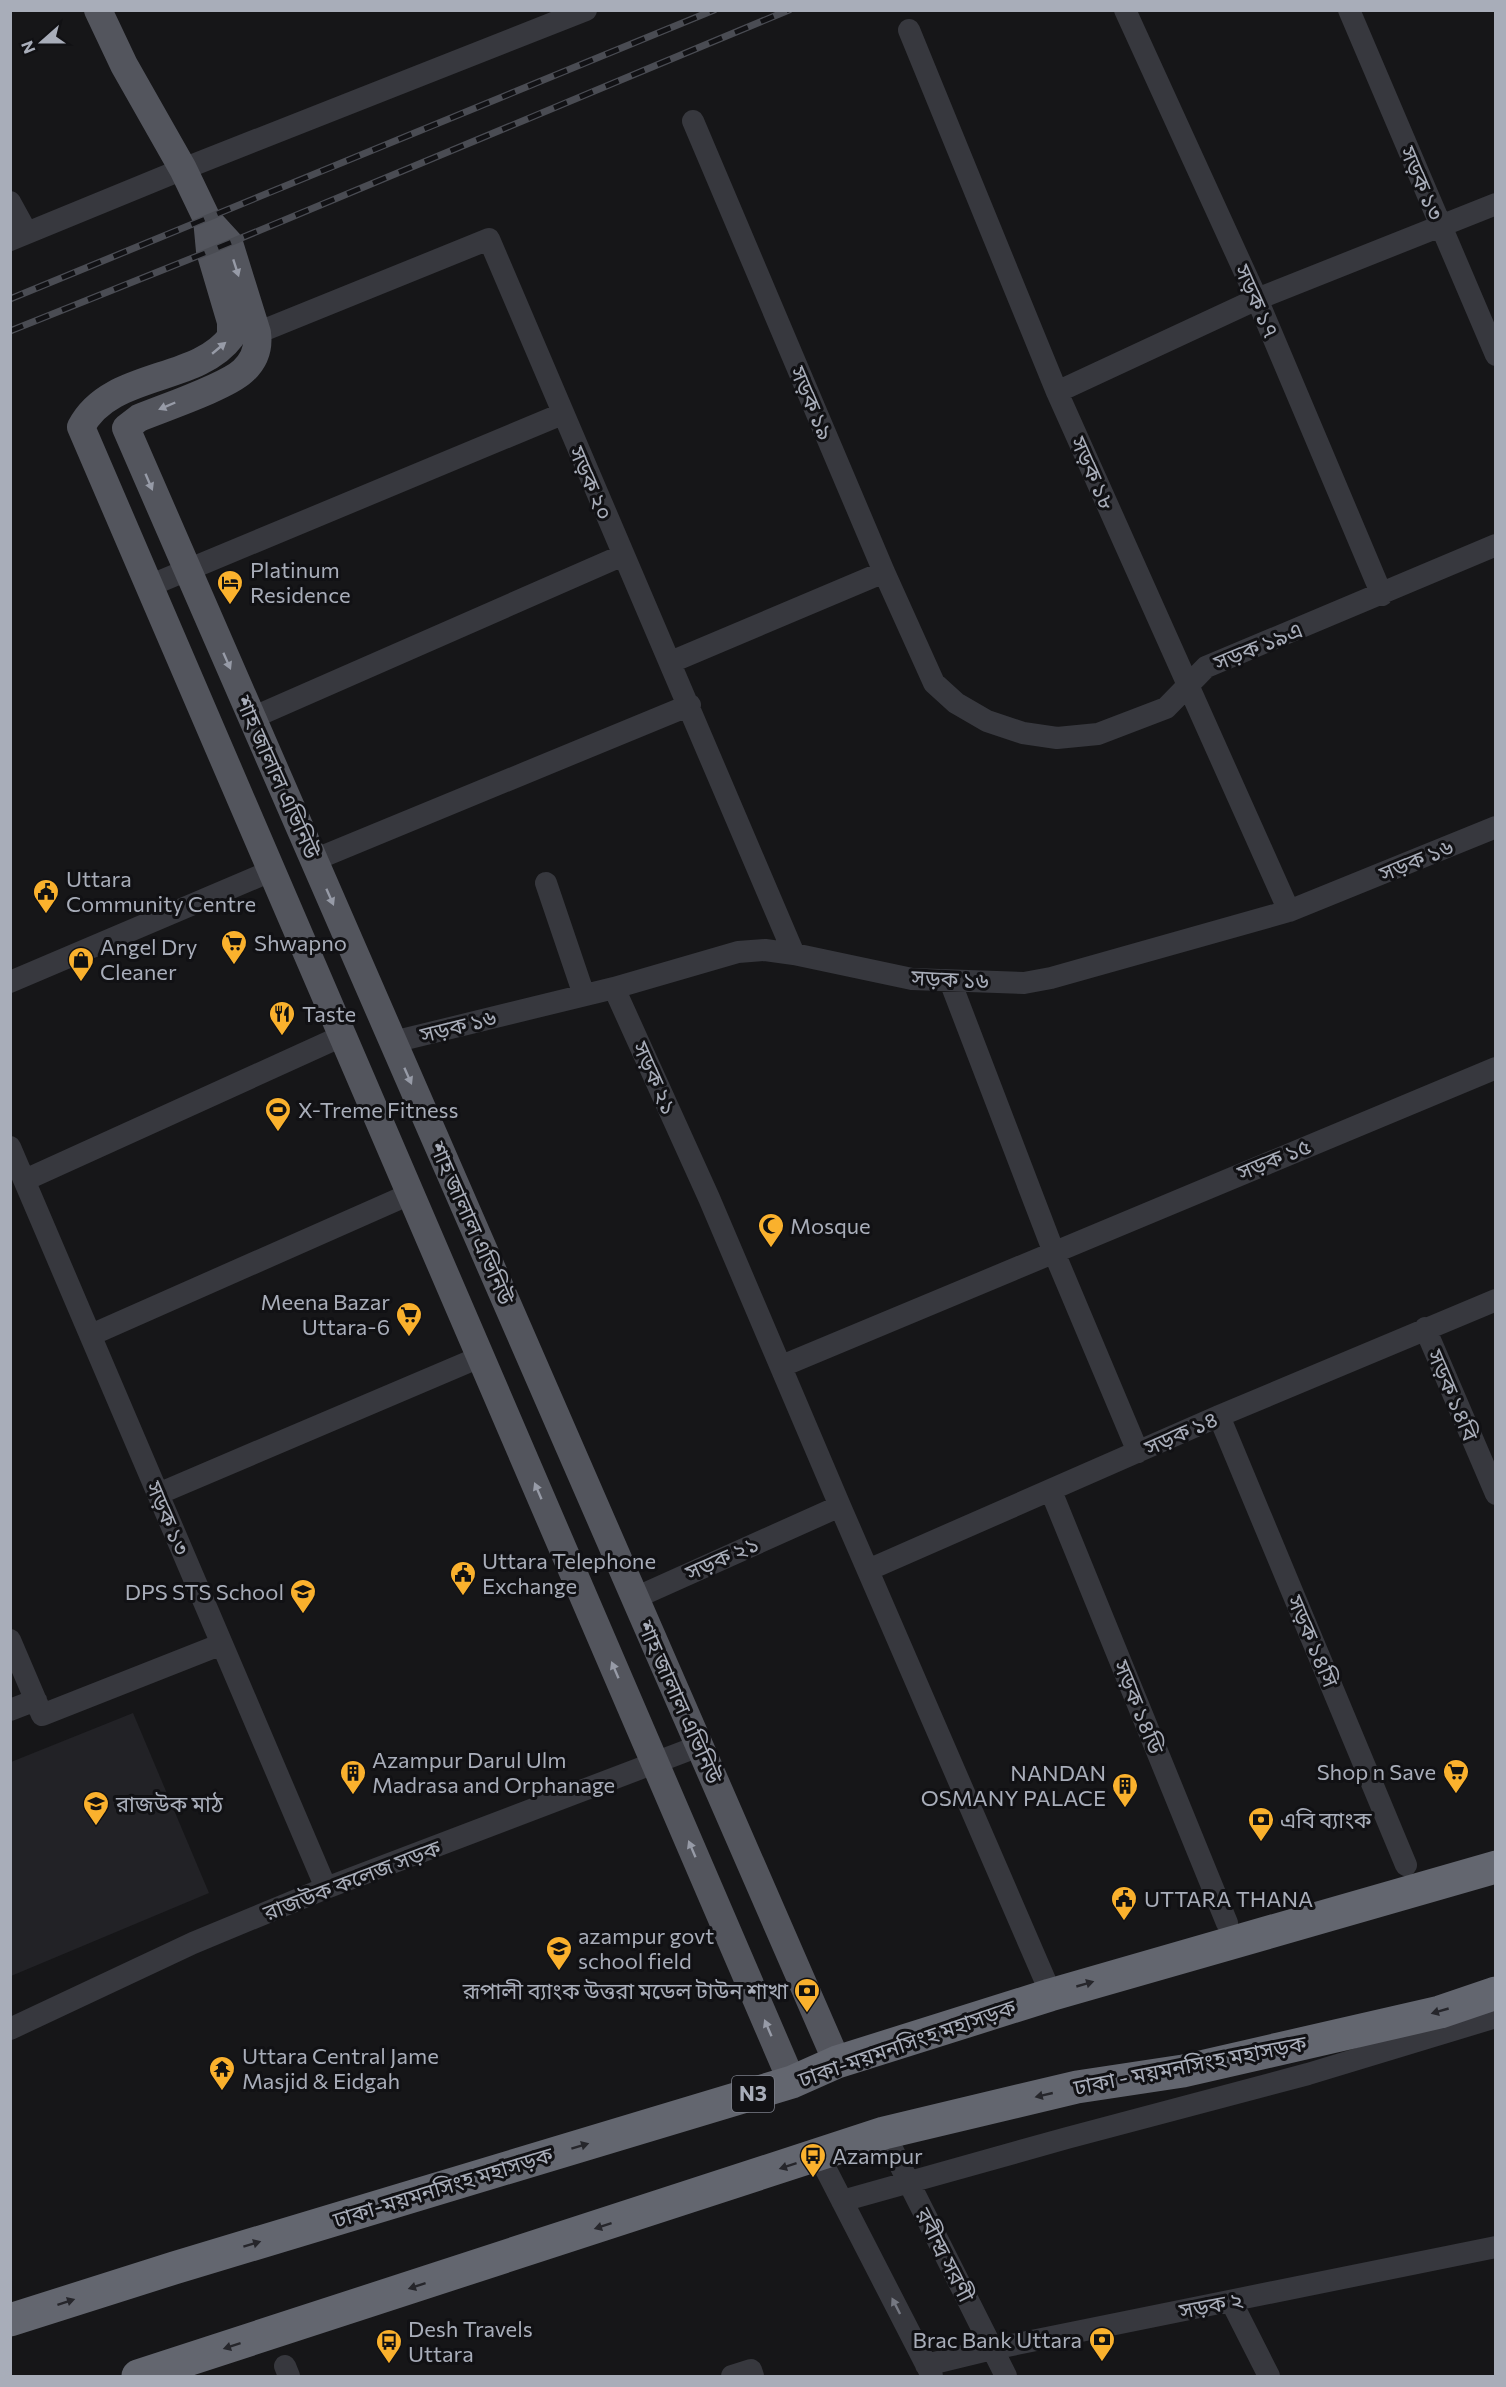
<svg xmlns="http://www.w3.org/2000/svg" width="1506" height="2387" font-family="Commissioner,'Noto Sans Bengali',sans-serif">
	<rect width="100%" height="100%" fill="#161618"/>
	<path fill="#222226" d="M133,1713l76,180 -198,83v-214z"/>
	<g fill="none" stroke-linecap="round" stroke-linejoin="round">
		<path stroke="#37383e" stroke-width="22" d="M1125,10l132,289 125,296
			M1349,10l147,345
			M909,30l148,362 232,519
			M693,121l191,451 50,111 22,20 31,18 36,12 34,5 41,-4 68,-26 40,-41 290,-122
			M10,202l17,31
			M10,240l173,-71 403,-159
			M257,333l232,-94 305,715
			M1057,392l200,-93 239,-95
			M149,586l413,-172
			M671,662l213,-90
			M252,718l369,-162
			M314,860l376,-155
			M546,883l38,112
			M950,981l103,269 85,202
			M10,982l261,-111
			M614,988l95,210 131,308 -205,92 205,-92 205,474
			M393,1042l221,-54 124,-36 27,-2 29,4 118,25 112,4 27,-5 238,-67 207,-84
			M10,1147l316,741
			M25,1180l317,-144
			M1425,1328l71,166
			M91,1335l319,-141
			M782,1366l714,-298
			M1219,1416l187,449
			M1051,1491l176,432
			M158,1494l322,-137
			M868,1570l351,-154 277,-116
			M10,1640l32,75 180,-71
			M10,1710l26,-10
			M10,2029l183,-86 133,-55 373,-142
			M884,2133l122,243
			M819,2156l113,220
			M842,2201l225,-63 241,-64 188,-57
			M1231,2301l38,75
			M926,2365l66,-16 504,-102
			M285,2366l4,10
			M732,2376l19,-6 2,6"/>
		<path stroke="#53555d" stroke-width="28" d="M98,10l26,55 59,104 24,50 3,32 21,71v15c-34,46 -121,34 -150,90l711,1655
			M207,219l22,24 28,90c2,15 -3,28 -14,38 -17,16 -80,37 -104,47l-13,10 711,1634"/>
		<path stroke="#63666f" stroke-width="33" d="M10,2320l164,-52 618,-186 45,-20 213,-67 446,-128
			M138,2376l746,-243 193,-46 106,-16 257,-59 56,-19"/>
		<defs>
			<path id="rail" d="M10,299l704,-289
				M10,331l200,-80 579,-241"/>
		</defs>
		<use href="#rail" stroke="#4a4c53" stroke-width="7"/>
		<use href="#rail" stroke="#111114" stroke-width="4.5" stroke-dasharray="14" stroke-linecap="butt"/>
	</g>
	<defs><path id="oneway-solid" d="M-6-.8H1V-3.2L6.5 0L1 3.2V.8H-6Z" transform="scale(1.5)"/></defs>
	<g fill="#979ba7">
		<use href="#oneway-solid" transform="translate(236 268) rotate(72)"/>
		<use href="#oneway-solid" transform="translate(219 348) rotate(-40)"/>
		<use href="#oneway-solid" transform="translate(167 406) rotate(157)"/>
		<use href="#oneway-solid" transform="translate(149 482) rotate(67)"/>
		<use href="#oneway-solid" transform="translate(227 661) rotate(66)"/>
		<use href="#oneway-solid" transform="translate(330 897) rotate(66)"/>
		<use href="#oneway-solid" transform="translate(408 1076) rotate(66)"/>
		<use href="#oneway-solid" transform="translate(538 1491) rotate(-113)"/>
		<use href="#oneway-solid" transform="translate(615 1670) rotate(-113)"/>
		<use href="#oneway-solid" transform="translate(692 1849) rotate(-113)"/>
		<use href="#oneway-solid" transform="translate(768 2028) rotate(-113)"/>
	</g>
	<g fill="#26262b">
		<use href="#oneway-solid" transform="translate(1085 1984) rotate(-16)"/>
		<use href="#oneway-solid" transform="translate(1440 2011) rotate(164)"/>
		<use href="#oneway-solid" transform="translate(1044 2095) rotate(167)"/>
		<use href="#oneway-solid" transform="translate(580 2146) rotate(-17)"/>
		<use href="#oneway-solid" transform="translate(788 2166) rotate(162)"/>
		<use href="#oneway-solid" transform="translate(603 2226) rotate(162)"/>
		<use href="#oneway-solid" transform="translate(252 2244) rotate(-17)"/>
		<use href="#oneway-solid" transform="translate(417 2286) rotate(162)"/>
		<use href="#oneway-solid" transform="translate(66 2302) rotate(-18)"/>
		<use href="#oneway-solid" transform="translate(232 2346) rotate(162)"/>
	</g>
	<use fill="#757882" href="#oneway-solid" transform="translate(896 2306) rotate(-117)"/>
	<defs>
		<symbol id="hotel-pin" viewBox="-11 -11 22 30"><path d="M0 17L-7.5 6A9.5 9.5 0 1 1 7.5 6Z" fill="#fab12d" stroke="#111114"/><path d="M-6-4.5h1.5V1H6V5H4.5V3h-9V5H-6ZM-4 0a1.8 1.8 0 1 1 3.6 0ZM.5 0V-2.5h3Q6-2.5 6 0Z" fill="#111"/></symbol>
		<symbol id="civic-pin" viewBox="-11 -11 22 30"><path d="M0 17L-7.5 6A9.5 9.5 0 1 1 7.5 6Z" fill="#fab12d" stroke="#111114"/><path d="M-.6-6.5H3V-4.5H.6V-3L4-1V1h2V6H-6V1h2V-1L-.6-3ZM-1.2 2.5V6h2.4V2.5Z" fill="#111"/></symbol>
		<symbol id="supermarket-pin" viewBox="-11 -11 22 30"><path d="M0 17L-7.5 6A9.5 9.5 0 1 1 7.5 6Z" fill="#fab12d" stroke="#111114"/><path d="M-6-5.5h2.5l.6 2H6L4.5 2H-2.5L-4.4-4H-6ZM-1.5 3.2a1.3 1.3 0 1 0 .1 0ZM3 3.2a1.3 1.3 0 1 0 .1 0Z" fill="#111"/></symbol>
		<symbol id="shop-pin" viewBox="-11 -11 22 30"><path d="M0 17L-7.5 6A9.5 9.5 0 1 1 7.5 6Z" fill="#fab12d" stroke="#111114"/><path d="M-5-2.5h2.3a2.7 3.5 0 0 1 5.4 0H5L5.5 6h-11ZM-1.5-2.5h3a1.5 2.3 0 0 0-3 0Z" fill="#111"/></symbol>
		<symbol id="restaurant-pin" viewBox="-11 -11 22 30"><path d="M0 17L-7.5 6A9.5 9.5 0 1 1 7.5 6Z" fill="#fab12d" stroke="#111114"/><path d="M-5-6h1v4h1v-4h1v4h1v-4h1v5L-1.5 .5V6h-2V.5L-5-1ZM5-6V6H3V1.5H1.5Q1.5-4 5-6Z" fill="#111"/></symbol>
		<symbol id="stadium-pin" viewBox="-11 -11 22 30"><path d="M0 17L-7.5 6A9.5 9.5 0 1 1 7.5 6Z" fill="#fab12d" stroke="#111114"/><path d="M0-5a6.5 5 0 1 0 0 10a6.5 5 0 1 0 0-10ZM-3.5-1.8h7v3.6h-7Z" fill="#111"/></symbol>
		<symbol id="mosque-pin" viewBox="-11 -11 22 30"><path d="M0 17L-7.5 6A9.5 9.5 0 1 1 7.5 6Z" fill="#fab12d" stroke="#111114"/><path d="M3.5-4.9A6 6 0 1 0 3.5 4.9A5 5 0 1 1 3.5-4.9Z" fill="#111"/></symbol>
		<symbol id="school-pin" viewBox="-11 -11 22 30"><path d="M0 17L-7.5 6A9.5 9.5 0 1 1 7.5 6Z" fill="#fab12d" stroke="#111114"/><path d="M0-5L7-2L0 1L-7-2ZM-4 1L0 2.5L4 1V4Q0 6-4 4Z" fill="#111"/></symbol>
		<symbol id="building-pin" viewBox="-11 -11 22 30"><path d="M0 17L-7.5 6A9.5 9.5 0 1 1 7.5 6Z" fill="#fab12d" stroke="#111114"/><path d="M-4-6H4V6H1V3H-1V6H-4ZM-2.5-4.3h1.7v1.8h-1.7ZM.8-4.3h1.7v1.8H.8ZM-2.5-1h1.7V.8h-1.7ZM.8-1h1.7V.8H.8Z" fill="#111"/></symbol>
		<symbol id="bank-pin" viewBox="-11 -11 22 30"><path d="M0 17L-7.5 6A9.5 9.5 0 1 1 7.5 6Z" fill="#fab12d" stroke="#111114"/><path d="M-6-4H6V4H-6ZM0-2.3a2.3 2.3 0 1 0 0 4.6a2.3 2.3 0 1 0 0-4.6Z" fill="#111"/></symbol>
		<symbol id="university-pin" viewBox="-11 -11 22 30"><path d="M0 17L-7.5 6A9.5 9.5 0 1 1 7.5 6Z" fill="#fab12d" stroke="#111114"/><path d="M0-5L7-2L0 1L-7-2ZM-4 1L0 2.5L4 1V4Q0 6-4 4Z" fill="#111"/></symbol>
		<symbol id="temple-pin" viewBox="-11 -11 22 30"><path d="M0 17L-7.5 6A9.5 9.5 0 1 1 7.5 6Z" fill="#fab12d" stroke="#111114"/><path d="M0-6L5-2H3V0L6.5 2.5H4V6H1.5V3h-3V6H-4V2.5H-6.5L-3 0V-2H-5Z" fill="#111"/></symbol>
		<symbol id="bus-pin" viewBox="-11 -11 22 30"><path d="M0 17L-7.5 6A9.5 9.5 0 1 1 7.5 6Z" fill="#fab12d" stroke="#111114"/><path d="M-5-6H5V4H4V6H2V4H-2V6H-4V4H-5ZM-3.5-4V0h7V-4ZM-3.5 1.2v1.5H-2V1.2ZM2 1.2v1.5H3.5V1.2Z" fill="#111"/></symbol>
	</defs>
	<g fill-rule="evenodd">
		<use href="#hotel-pin" x="215" y="568" width="30" height="40"/>
		<use href="#civic-pin" x="31" y="877" width="30" height="40"/>
		<use href="#supermarket-pin" x="219" y="928" width="30" height="40"/>
		<use href="#shop-pin" x="66" y="945" width="30" height="40"/>
		<use href="#restaurant-pin" x="267" y="999" width="30" height="40"/>
		<use href="#stadium-pin" x="263" y="1095" width="30" height="40"/>
		<use href="#mosque-pin" x="756" y="1211" width="30" height="40"/>
		<use href="#supermarket-pin" x="394" y="1300" width="30" height="40"/>
		<use href="#civic-pin" x="448" y="1559" width="30" height="40"/>
		<use href="#school-pin" x="288" y="1577" width="30" height="40"/>
		<use href="#supermarket-pin" x="1441" y="1757" width="30" height="40"/>
		<use href="#building-pin" x="338" y="1758" width="30" height="40"/>
		<use href="#building-pin" x="1110" y="1771" width="30" height="40"/>
		<use href="#school-pin" x="81" y="1789" width="30" height="40"/>
		<use href="#bank-pin" x="1246" y="1805" width="30" height="40"/>
		<use href="#civic-pin" x="1109" y="1884" width="30" height="40"/>
		<use href="#university-pin" x="544" y="1934" width="30" height="40"/>
		<use href="#bank-pin" x="792" y="1976" width="30" height="40"/>
		<use href="#temple-pin" x="207" y="2054" width="30" height="40"/>
		<use href="#bus-pin" x="798" y="2141" width="30" height="40"/>
		<use href="#bank-pin" x="1087" y="2325" width="30" height="40"/>
		<use href="#bus-pin" x="374" y="2327" width="30" height="40"/>
	</g>
	<g text-anchor="middle" stroke-width="6" stroke-linejoin="round" paint-order="stroke">
		<rect fill="#111114" stroke="#7b7e88" stroke-width="1.5" x="732" y="2076" width="42" height="36" rx="4.5"/>
		<g font-size="21" font-weight="bold" fill="#a8adb9">
			<text x="753" y="2101">N3</text>
		</g>
		<g font-size="22" fill="#a8adb9" stroke="#111114">
			<text transform="translate(1422 183) rotate(67)" y="8">সড়ক ১৩</text>
			<text transform="translate(1257 301) rotate(66)" y="8">সড়ক ১৭</text>
			<text transform="translate(812 403) rotate(67)" y="8">সড়ক ১৯</text>
			<text transform="translate(1093 473) rotate(66)" y="8">সড়ক ১৮</text>
			<text transform="translate(591 483) rotate(67)" y="8">সড়ক ২০</text>
			<text transform="translate(1258 646) rotate(-22)" y="8">সড়ক ১৯এ</text>
			<text transform="translate(278 777) rotate(66)" y="8">শাহ জালাল এভিনিউ</text>
			<text transform="translate(1416 860) rotate(-22)" y="8">সড়ক ১৬</text>
			<text transform="translate(950 979) rotate(3)" y="8">সড়ক ১৬</text>
			<text transform="translate(458 1026) rotate(-14)" y="8">সড়ক ১৬</text>
			<text transform="translate(655 1078) rotate(66)" y="8">সড়ক ২১</text>
			<text transform="translate(1274 1159) rotate(-22)" y="8">সড়ক ১৫</text>
			<text transform="translate(472 1223) rotate(66)" y="8">শাহ জালাল এভিনিউ</text>
			<text transform="translate(1453 1395) rotate(67)" y="8">সড়ক ১৪বি</text>
			<text transform="translate(1181 1433) rotate(-24)" y="8">সড়ক ১৪</text>
			<text transform="translate(168 1518) rotate(67)" y="8">সড়ক ১৩</text>
			<text transform="translate(722 1558) rotate(-24)" y="8">সড়ক ২১</text>
			<text transform="translate(1313 1641) rotate(67)" y="8">সড়ক ১৪সি</text>
			<text transform="translate(680 1702) rotate(66)" y="8">শাহ জালাল এভিনিউ</text>
			<text transform="translate(1139 1707) rotate(68)" y="8">সড়ক ১৪ডি</text>
			<text transform="translate(352 1880) rotate(-21)" y="8">রাজউক কলেজ সড়ক</text>
			<text transform="translate(907 2043) rotate(-19)" y="8">ঢাকা-ময়মনসিংহ মহাসড়ক</text>
			<text transform="translate(1190 2065) rotate(-11)" y="8">ঢাকা - ময়মনসিংহ মহাসড়ক</text>
			<text transform="translate(443 2187) rotate(-17)" y="8">ঢাকা-ময়মনসিংহ মহাসড়ক</text>
			<text transform="translate(945 2255) rotate(63)" y="8">রবীন্দ্র সরণী</text>
			<text transform="translate(1211 2305) rotate(-11)" y="8">সড়ক ২</text>
		</g>
		<g font-size="22" fill="#a8adb9" stroke="#111114" text-anchor="start">
			<text x="250" y="578">Platinum<tspan x="250" dy="25">Residence</tspan></text>
			<text x="66" y="887">Uttara<tspan x="66" dy="25">Community Centre</tspan></text>
			<text x="254" y="951">Shwapno</text>
			<text x="100" y="955">Angel Dry<tspan x="100" dy="25">Cleaner</tspan></text>
			<text x="302" y="1022">Taste</text>
			<text x="298" y="1118">X-Treme Fitness</text>
			<text x="790" y="1234">Mosque</text>
			<text x="390" y="1310" text-anchor="end">Meena Bazar<tspan x="390" dy="25">Uttara-6</tspan></text>
			<text x="482" y="1569">Uttara Telephone<tspan x="482" dy="25">Exchange</tspan></text>
			<text x="284" y="1600" text-anchor="end">DPS STS School</text>
			<text x="372" y="1768">Azampur Darul Ulm<tspan x="372" dy="25">Madrasa and Orphanage</tspan></text>
			<text x="1436" y="1780" text-anchor="end">Shop n Save</text>
			<text x="1106" y="1781" text-anchor="end">NANDAN<tspan x="1106" dy="25">OSMANY PALACE</tspan></text>
			<text x="116" y="1812">রাজউক মাঠ</text>
			<text x="1280" y="1828">এবি ব্যাংক</text>
			<text x="1144" y="1907">UTTARA THANA</text>
			<text x="578" y="1944">azampur govt<tspan x="578" dy="25">school field</tspan></text>
			<text x="788" y="1999" text-anchor="end">রূপালী ব্যাংক উত্তরা মডেল টাউন শাখা</text>
			<text x="242" y="2064">Uttara Central Jame<tspan x="242" dy="25">Masjid &amp; Eidgah</tspan></text>
			<text x="832" y="2164">Azampur</text>
			<text x="408" y="2337">Desh Travels<tspan x="408" dy="25">Uttara</tspan></text>
			<text x="1082" y="2348" text-anchor="end">Brac Bank Uttara</text>
		</g>
	</g>
	<rect width="1506" height="2387" fill="none" stroke="#a8adb9" stroke-width="24"/>
	<g transform="translate(42 42) rotate(249)" stroke="#111114" stroke-width="4.5" paint-order="stroke">
	<path d="M0-4.5L10 22L0 15L-10 22Z" fill="#a8adb9"/>
	<text y="-9" font-size="16" font-weight="bold" text-anchor="middle" fill="#a8adb9">N</text>
	</g>
</svg>
